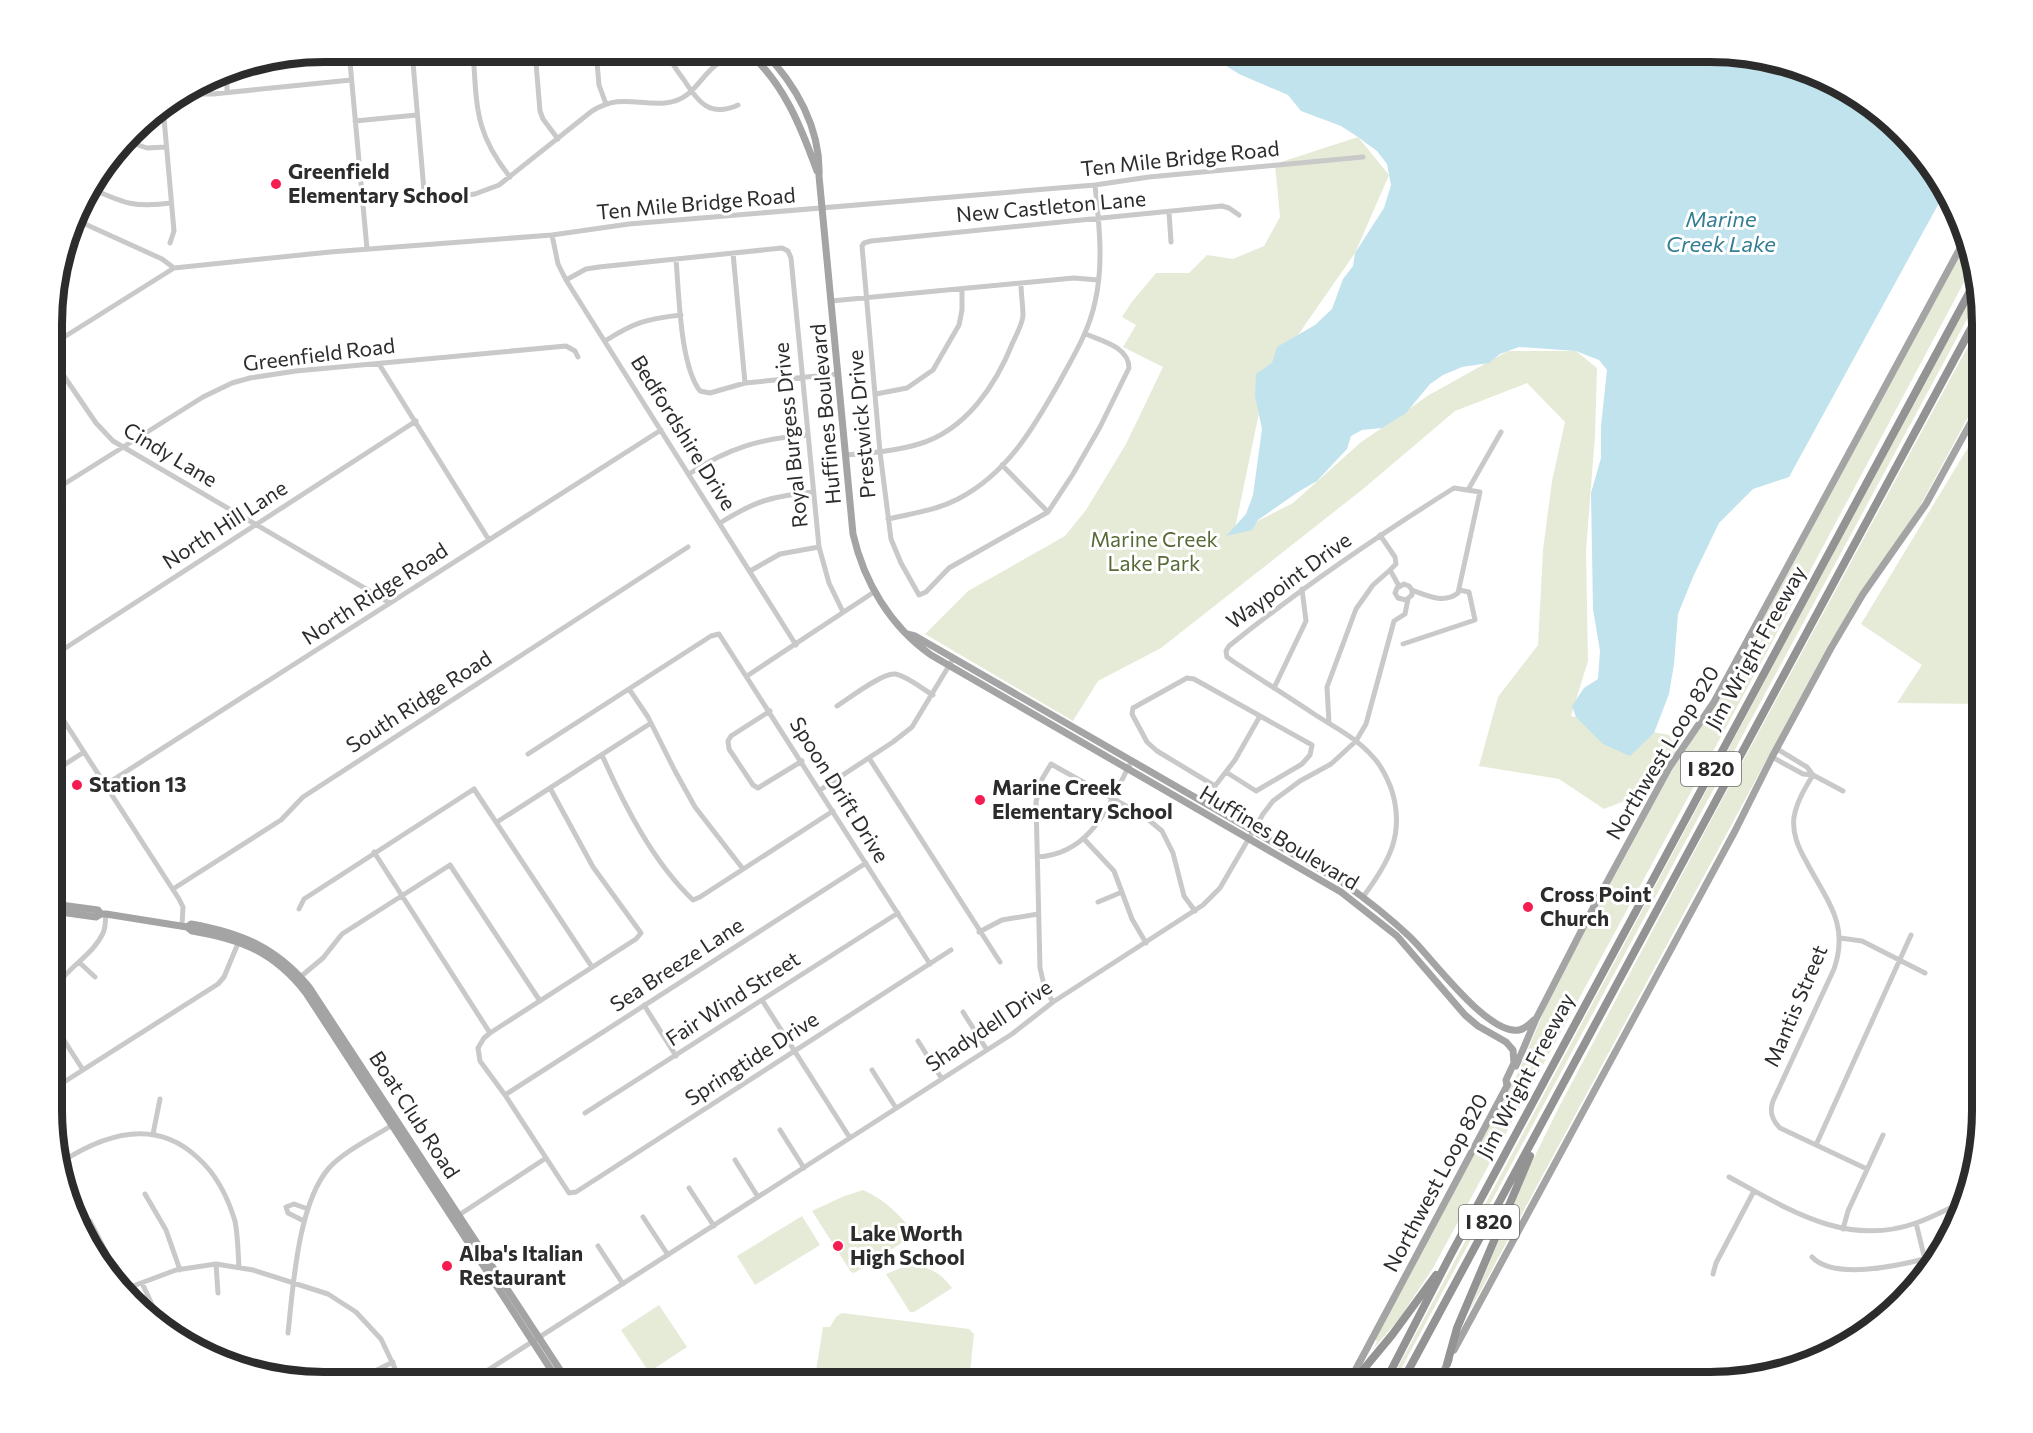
<svg xmlns="http://www.w3.org/2000/svg" width="2033" height="1433" font-family="Commissioner,sans-serif">
	<rect width="100%" height="100%" fill="#fff"/>
	<path fill="#e5ebd7" d="M1358,137l31,38 -34,78 -57,82 -30,35 -34,163 59,-30 67,-60 69,-48 79,-44h68l21,17 -2,67 -9,116 2,110 -17,55 98,19 11,19 -43,42 -33,13 -45,-30 -80,-13 19,-69 40,-52 5,-95 9,-69 13,-59 -38,-39 -72,28 -92,78 -202,159 -63,33 -25,40 -148,-87 43,-43 97,-55 21,-26 40,-66 37,-77 -40,-20 13,-22 -14,-8 9,-14 25,-30h33l18,-18 26,4 31,-13 16,-29 -5,-53z
		M1965,245l6,24 -202,379 -336,620 -34,51 -25,29 3,-7 -2,-2 143,-266 34,-81 43,-80 76,-140 50,-75z
		M1976,286l3,11 -585,1085h-4z
		M1981,324v69l-61,113 -90,136 -362,672 60,-144 31,-63 152,-287 250,-461z
		M1981,426v278l-84,-1 25,-38 -61,-41z
		M863,1190c23,10 36,25 53,44l-62,39 -3,-1 -39,-61 30,-14z
		M802,1216l18,29 -65,40 -18,-29z
		M908,1265c20,1 32,7 44,23l-38,24h-4l-24,-38z
		M659,1305l28,42 -38,25 -28,-42z
		M842,1313l127,16 5,5 -5,48h-143l-1,-4 -10,-1 8,-50h7l6,-10z"/>
	<path fill="#c1e3ed" d="M1184,51l543,1 57,11 20,10 14,10 24,7 33,17 70,85 -156,285 -36,12 -34,34 -26,54 -15,37 -4,50 -5,30 -15,39 -24,23 -27,-12 -27,-27 -4,-11 12,-18 14,-9 2,-28 -7,-42 -2,-116 10,-35v-32l6,-56 -8,-10 -23,-9 -57,-4 -19,7 -11,9 -27,4 -19,8 -13,9 -24,29 -24,15 -20,2 -11,6 -4,13 -30,32 -19,11 -40,28 -6,10 -26,6 20,-22 7,-19 9,-66 -7,-33 1,-22 16,-11 5,-16 38,-22 17,-16 11,-30 10,-13 2,-13 29,-45 7,-23 -4,-21 -10,-13 -19,-14 -17,-11 -40,-15 -13,-16 -49,-21 -30,-19z"/>
	<g fill="none" stroke-linecap="round" stroke-linejoin="round">
		<path stroke="#c9c9c9" stroke-width="5" d="M349,51l18,198
			M412,51l12,140 3,7 4,2 44,-6 24,-9 93,-74c28,-17 44,-6 73,-8 27,-2 33,-24 51,-38 6,-5 13,-8 18,-14
			M473,51c4,55 1,81 37,126
			M535,51l5,60 3,8 15,20
			M596,51l3,34 7,19
			M666,51c5,11 11,20 18,29 14,22 26,38 54,25
			M716,65l5,-14
			M227,92v-22
			M184,94h29l138,-14
			M163,107l11,124 -4,12
			M355,121l62,-6
			M126,141l21,7 19,-1
			M90,188c34,15 44,20 81,15
			M1169,212l2,30
			M74,219l88,40 12,9
			M552,235l6,29 8,16 230,365
			M733,253l12,130
			M676,259c3,35 4,106 24,132l10,2 35,-10 93,-9
			M566,280l20,-11 13,-2 183,-19 6,3 3,7 28,289 10,36 14,29
			M831,301l243,-23 24,2
			M1086,334c16,7 43,13 43,34l-29,59 -27,47 -25,38 -99,56 -23,24 -7,3 -18,-32 -10,-24 -11,-87 -18,-206 2,-3 7,-2 351,-35 7,2 10,7
			M605,341c30,-19 41,-22 76,-26
			M53,344l121,-76 156,-16 222,-17 77,-11 466,-39 54,-8 214,-20
			M53,360l43,63 17,18 277,162
			M379,364l110,176
			M876,394l31,-6 26,-18 26,-45 3,-15v-21
			M846,455c24,-2 50,-4 73,-11 47,-14 77,-59 94,-102 4,-8 9,-18 10,-26 0,-10 -2,-22 -2,-32
			M1002,465l46,47
			M689,474c39,-26 73,-36 119,-39
			M1468,490l33,-58
			M53,491l150,-94 29,-14 18,-5 46,-7 270,-25 9,5 3,6
			M888,519c25,-6 47,-8 70,-20 50,-26 76,-72 102,-118 14,-26 29,-50 35,-79 9,-38 4,-79 0,-117
			M720,523c35,-22 52,-27 93,-31
			M1380,535l15,22 1,7 -6,6 9,16
			M750,571l30,-17 39,-7
			M1403,644l72,-24 -6,-28 -10,-2
			M53,656l363,-235
			M747,676l127,-84
			M1274,688l32,-67 -4,-32
			M629,689l19,28 27,54 20,36 48,62
			M53,704l126,195 4,8 -1,18
			M837,706c11,-7 46,-34 58,-32 12,2 26,14 38,21
			M770,711l-39,25 -3,5 1,8 24,36 5,3 44,-27
			M1329,723l-2,-36 29,-78 17,-24 17,-15
			M1777,749l30,18 6,8 30,16
			M528,754l183,-118 8,-2 211,330
			M602,755c22,50 51,107 91,145l7,-3 133,-86
			M1772,757l31,17 10,1
			M869,758l131,204
			M53,772l31,-20
			M1226,772l30,19 46,-27 8,-9 2,-10 -118,-66 -7,-1 -54,30 -1,6 15,28 10,9 58,35 20,-26 25,-44
			M1813,775c-8,13 -16,26 -19,42 -2,16 4,30 12,44 20,39 44,62 28,108l-61,132c-4,11 -1,19 7,27l87,41
			M105,785l556,-355
			M550,788l43,79 48,66 -5,6 -146,94 -6,5 -6,10 2,13 25,34 64,98 7,-1 375,-242
			M820,790l73,-48 19,-15 41,-68
			M497,822l154,-99
			M1084,839l30,32 18,48 14,24
			M374,852l116,181
			M1037,857c55,-3 72,-53 94,-95
			M173,889l108,-69 22,-23 385,-250
			M1363,897c26,-35 43,-64 28,-109 -4,-10 -10,-23 -18,-31 -16,-19 -39,-30 -59,-43 -27,-18 -54,-35 -80,-52l-7,-5 -1,-6 3,-5c72,-58 147,-109 225,-158l26,4 -22,101c-14,11 -30,3 -46,-3l-3,-4 -5,-2 -7,4 -2,5 3,5 8,2 6,-5v-5
			M1098,902l24,-10
			M299,909l5,-10 170,-110 118,178
			M979,932l23,-12 36,-6
			M1840,938l22,3 63,32
			M80,963l15,14
			M299,978l24,-20 19,-24 108,-69 90,136
			M53,996c7,-26 39,-38 50,-63 3,-6 2,-13 3,-19
			M762,1000l88,138
			M1053,1002l-8,-13 -5,-21 -4,-166 6,-23 9,-15 93,52 18,15 11,22 11,43 11,15
			M644,1005l32,51
			M963,1012l24,38
			M53,1023l30,47
			M918,1041l24,38
			M872,1070l24,38
			M53,1089l165,-105 6,-7 15,-36
			M505,1095l361,-232
			M585,1113l313,-200
			M780,1130l24,38
			M153,1134l7,-35
			M1816,1145l95,-210
			M735,1160l23,37
			M60,1163c44,-29 95,-46 138,-5 18,16 30,40 37,63 3,15 3,31 4,46
			M1729,1177c59,32 117,71 187,46 17,-6 34,-15 50,-23
			M689,1188l25,38
			M145,1194l21,36 14,40
			M459,1215l87,-57
			M643,1217l25,38
			M90,1221l20,39 6,18
			M304,1221l-16,-8 -2,-6 8,-3 14,5
			M1916,1223l12,49
			M1843,1229l5,-18 35,-76
			M598,1246l25,38
			M1812,1257c21,23 85,9 112,2
			M216,1264l2,29
			M1713,1274l3,-11 38,-72
			M142,1283l19,41
			M125,1289l51,-19 40,-6 37,6 75,24 28,18 25,27 20,42
			M288,1333c5,-46 10,-130 41,-165 15,-17 45,-31 65,-44
			M227,1363l2,-10
			M337,1381l34,-8 22,-11
			M471,1381l541,-347 41,-32 150,-97 17,-17 43,-74 10,-13 27,-20 31,-17 25,-23 10,-17 28,-103 11,-7 3,-15"/>
		<path stroke="#a4a4a4" stroke-width="7" d="M747,51c37,32 54,76 70,120
			M763,51c33,33 58,78 56,125l34,358c11,48 37,92 78,121l410,237 56,44 68,79 13,11 28,16 7,8 1,13 -8,17 1,6
			M907,634l8,2 427,246c24,17 47,35 68,55 21,20 78,99 109,93 6,-1 11,-6 15,-10
			M53,904l45,6 3,4
			M53,911l43,6 5,-3h5l81,13 5,4c49,8 82,21 114,62l253,389
			M187,927l4,-3c50,9 85,23 118,63l259,395
			M1516,1066l20,-47 58,-113 75,-138 45,-66 250,-461
			M1454,1350l281,-519 37,-74 59,-109 32,-54 63,-90 55,-100
			M1349,1382l159,-298
			M1438,1382l11,-22"/>
		<path stroke="#939393" stroke-width="8" d="M1447,1364l10,-36 73,-172
			M1353,1382l39,-47 44,-60
			M1385,1382l64,-124 526,-976
			M1402,1382l579,-1072"/>
	</g>
	<g fill="#f41c50" stroke="#fff" stroke-width="2">
		<circle cx="276" cy="184" r="6"/>
		<circle cx="77" cy="785" r="6"/>
		<circle cx="980" cy="800" r="6"/>
		<circle cx="1528" cy="907" r="6"/>
		<circle cx="838" cy="1246" r="6"/>
		<circle cx="447" cy="1266" r="6"/>
	</g>
	<g text-anchor="middle" stroke-width="6" stroke-linejoin="round" paint-order="stroke">
		<g fill="#fff" stroke="#6b6b6b" stroke-width="1.5">
			<rect x="1681" y="752" width="60" height="34" rx="4.5"/>
			<rect x="1459" y="1205" width="60" height="34" rx="4.5"/>
		</g>
		<g font-size="20" font-weight="bold" fill="#2c2c2c">
			<text x="1711" y="776">I 820</text>
			<text x="1489" y="1229">I 820</text>
		</g>
		<g font-size="21" fill="#2c2c2c" stroke="#fff">
			<text transform="translate(1180 159) rotate(-6)" y="7">Ten Mile Bridge Road</text>
			<text transform="translate(696 204) rotate(-5)" y="7">Ten Mile Bridge Road</text>
			<text transform="translate(1051 207) rotate(-5)" y="7">New Castleton Lane</text>
			<text transform="translate(319 355) rotate(-7)" y="7">Greenfield Road</text>
			<text transform="translate(826 414) rotate(-95)" y="7">Huffines Boulevard</text>
			<text transform="translate(862 424) rotate(-95)" y="7">Prestwick Drive</text>
			<text transform="translate(683 433) rotate(58)" y="7">Bedfordshire Drive</text>
			<text transform="translate(791 435) rotate(-96)" y="7">Royal Burgess Drive</text>
			<text transform="translate(170 455) rotate(31)" y="7">Cindy Lane</text>
			<text transform="translate(225 525) rotate(-33)" y="7">North Hill Lane</text>
			<text transform="translate(1289 581) rotate(-36)" y="7">Waypoint Drive</text>
			<text transform="translate(375 594) rotate(-33)" y="7">North Ridge Road</text>
			<text transform="translate(1756 648) rotate(-61)" y="7">Jim Wright Freeway</text>
			<text transform="translate(419 702) rotate(-33)" y="7">South Ridge Road</text>
			<text transform="translate(1663 753) rotate(-59)" y="7">Northwest Loop 820</text>
			<text transform="translate(839 790) rotate(58)" y="7">Spoon Drift Drive</text>
			<text transform="translate(1279 838) rotate(31)" y="7">Huffines Boulevard</text>
			<text transform="translate(677 965) rotate(-33)" y="7">Sea Breeze Lane</text>
			<text transform="translate(733 999) rotate(-33)" y="7">Fair Wind Street</text>
			<text transform="translate(1796 1006) rotate(-67)" y="7">Mantis Street</text>
			<text transform="translate(989 1026) rotate(-34)" y="7">Shadydell Drive</text>
			<text transform="translate(752 1059) rotate(-33)" y="7">Springtide Drive</text>
			<text transform="translate(1526 1076) rotate(-62)" y="7">Jim Wright Freeway</text>
			<text transform="translate(414 1115) rotate(57)" y="7">Boat Club Road</text>
			<text transform="translate(1436 1183) rotate(-62)" y="7">Northwest Loop 820</text>
		</g>
		<g font-size="21" font-weight="bold" fill="#2c2c2c" stroke="#fff" text-anchor="start">
			<text x="288" y="179">Greenfield<tspan x="288" dy="24">Elementary School</tspan></text>
			<text x="89" y="792">Station 13</text>
			<text x="992" y="795">Marine Creek<tspan x="992" dy="24">Elementary School</tspan></text>
			<text x="1540" y="902">Cross Point<tspan x="1540" dy="24">Church</tspan></text>
			<text x="850" y="1241">Lake Worth<tspan x="850" dy="24">High School</tspan></text>
			<text x="459" y="1261">Alba's Italian<tspan x="459" dy="24">Restaurant</tspan></text>
		</g>
		<g font-size="21" fill="#576a36" stroke="#fff">
			<text x="1154" y="547">Marine Creek<tspan x="1154" dy="24">Lake Park</tspan></text>
		</g>
		<g font-size="22" font-style="italic" fill="#347e93" stroke="#fff">
			<text x="1721" y="227">Marine<tspan x="1721" dy="25">Creek Lake</tspan></text>
		</g>
	</g>
	<path d="M0 0H2033V1433H0ZM324 62H1710A262 262 0 0 1 1972 324V1110A262 262 0 0 1 1710 1372H324A262 262 0 0 1 62 1110V324A262 262 0 0 1 324 62Z" fill="#fff" fill-rule="evenodd"/>
	<path fill="none" stroke="#2c2c2c" stroke-width="8" d="M324 62H1710A262 262 0 0 1 1972 324V1110A262 262 0 0 1 1710 1372H324A262 262 0 0 1 62 1110V324A262 262 0 0 1 324 62Z"/>
</svg>
